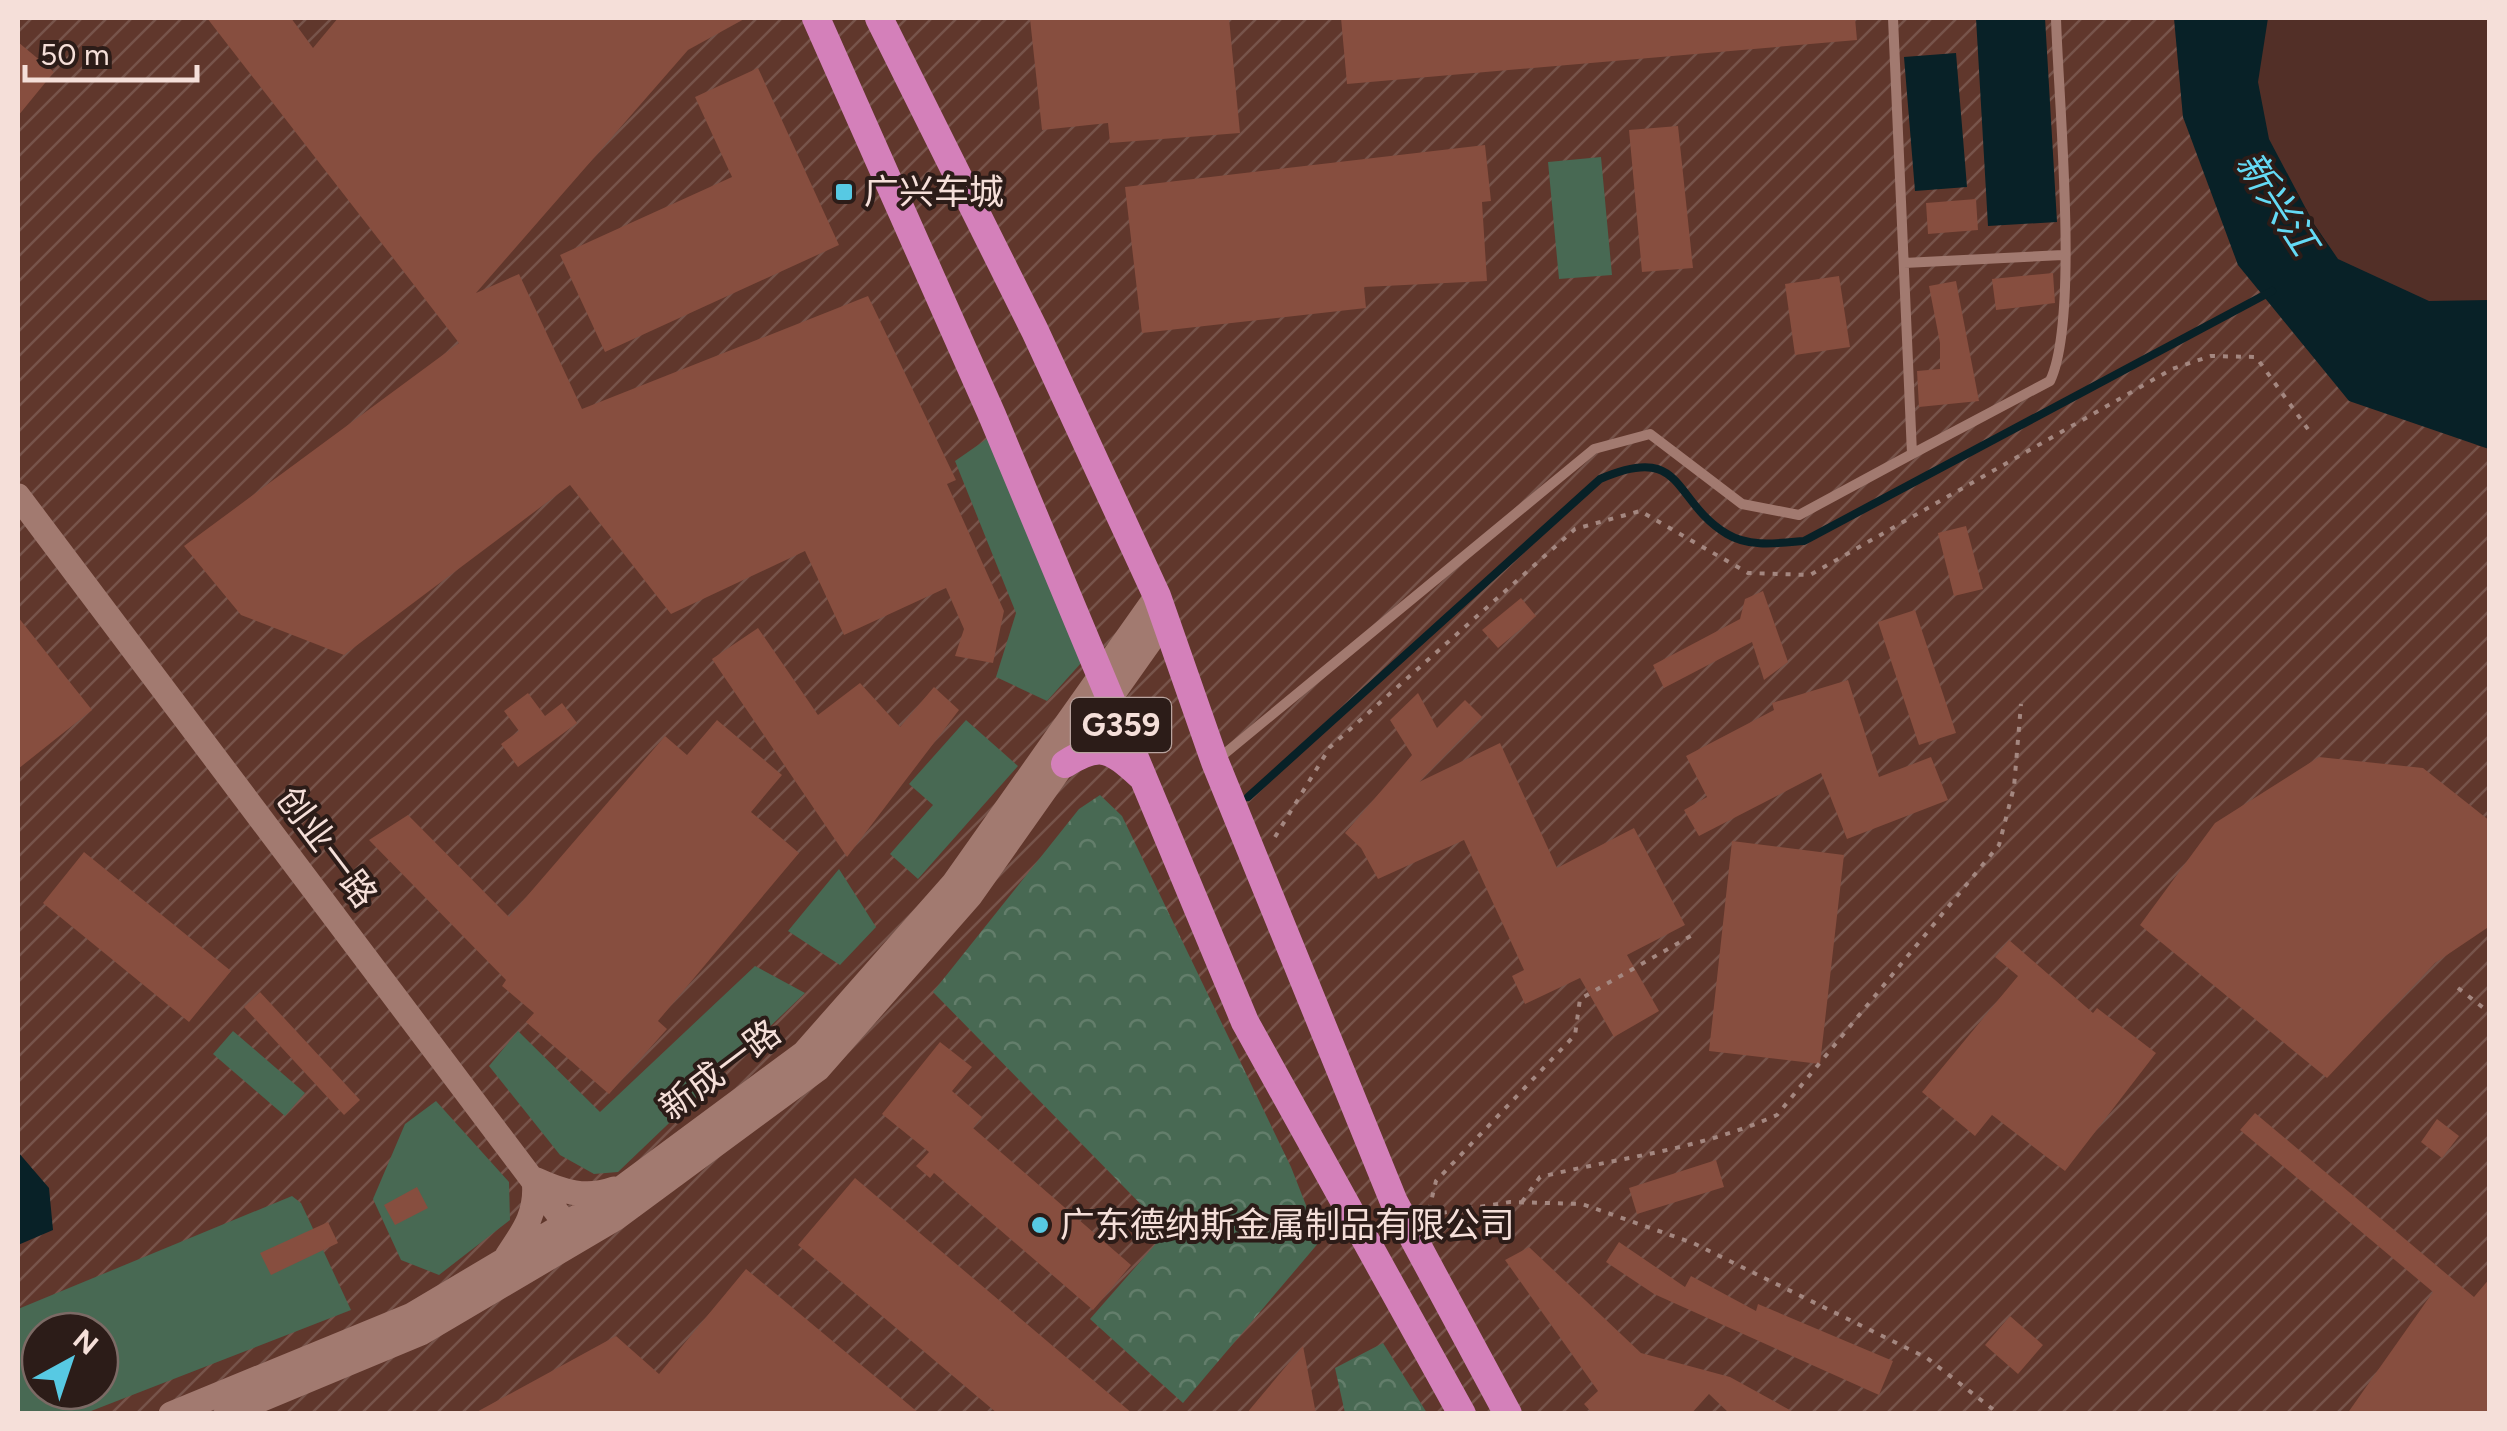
<svg xmlns="http://www.w3.org/2000/svg" width="2507" height="1431" font-family="Figtree,'Noto Sans SC',sans-serif">
	<defs>
		<pattern id="industrial-furrows" width="10" height="10" patternUnits="userSpaceOnUse" patternTransform="scale(2.5)"><rect width="10" height="10" fill="#60372c"/><path d="M-1 1l2-2M0 10L10 0M9 11l2-2" fill="none" stroke="#77544a"/></pattern>
		<pattern id="forest-crowns" width="20" height="18" patternUnits="userSpaceOnUse" patternTransform="scale(2.5)"><rect width="20" height="18" fill="#486953"/><path d="M2 6a3 3 0 1 1 6 0M12 15a3 3 0 1 1 6 0" fill="none" stroke="#637e6b"/></pattern>
	</defs>
	<rect width="100%" height="100%" fill="#522f27"/>
	<path fill="url(#industrial-furrows)" fill-rule="evenodd" d="M18,18h2156l9,99 293,328 13,4v964h-2471zM40,1331h60v60h-60z"/>
	<path fill="#486953" fill-rule="evenodd" d="M1601,157l11,118 -53,4 -11,-117z
		M991,436l91,226 -35,39 -51,-24 20,-64 -61,-152z
		M966,720l52,46 -100,113 -28,-25 43,-49 -24,-21z
		M839,869l37,58 -36,38 -52,-34z
		M755,966l50,27 -187,179 -24,2 -34,-19 -71,-89 29,-35 82,81z
		M233,1031l72,62 -20,23 -72,-62z
		M436,1101l73,81 1,38 -71,55 -38,-15 -28,-61 32,-75z
		M292,1196l9,7 50,107 -265,103 -68,1v-105zM40,1331h60v60h-60z"/>
	<path fill="url(#forest-crowns)" d="M1100,795l22,21 169,351 29,74 -137,162 -93,-84 77,-88 -234,-239 146,-183z
		M1383,1343l44,70h-82l-10,-45z"/>
	<path fill="#082127" d="M1976,18h69l12,204 -69,4z
		M2174,18h94l-10,64 11,57 45,85 24,35 91,42 60,-1v149l-140,-48 -111,-136 -55,-148z
		M1956,53l11,134 -52,4 -11,-134z
		M18,1152l31,36 4,42 -35,15z"/>
	<g fill="none" stroke-linecap="round" stroke-linejoin="round">
		<path stroke="#082127" stroke-width="8" d="M1248,797l352,-318c85,-37 71,21 127,55 23,14 52,9 77,7l468,-250"/>
	</g>
	<path fill="#874e3f" d="M207,18h84l22,30 25,-30h408l-58,32 -212,243 43,-19 63,135 286,-113 88,184 -9,4 57,127 -11,52 -38,-7 9,-27 -18,-41 -102,47 -39,-84 -134,63 -101,-129 -226,170 -103,-40 -57,-69 275,-203z
		M1229,18l11,115 -130,10 -2,-20 -66,7 -12,-111z
		M1341,18h514l2,22 -510,44z
		M18,42l36,30 -36,44z
		M758,68l81,177 -234,107 -45,-97 172,-78 -37,-80z
		M1678,126l15,142 -51,4 -13,-142z
		M1485,145l6,56 -9,1 5,79 -123,6 2,21 -224,25 -17,-146z
		M1976,199l2,31 -50,4 -2,-31z
		M2053,273l2,30 -59,7 -4,-31z
		M1839,276l11,71 -55,8 -10,-71z
		M1956,281l23,120 -60,6 -2,-36 23,-2v-26l-11,-57z
		M1966,526l17,63 -29,7 -16,-63z
		M1763,591l25,71 -24,18 -12,-38 -88,46 -11,-23 87,-46 5,-20z
		M1521,598l15,18 -38,32 -16,-18z
		M1915,610l41,123 -37,12 -41,-123z
		M18,617l74,93 -74,59z
		M758,628l60,87 42,-32 40,44 34,-40 25,23 -112,147 -135,-198z
		M1848,680l31,97 52,-20 17,43 -101,39 -26,-66 -122,63 -15,-26 23,-13 -21,-41 88,-46 -2,-7z
		M528,693l17,23 17,-13 15,20 -59,44 -17,-23 18,-13 -15,-20z
		M1418,693l19,35 28,-28 17,17 -63,65 81,-39 57,125 77,-40 51,97 -58,30 32,56 -45,26 -34,-59 -55,26 -13,-28 12,-6 -60,-130 -86,39 -17,-31 -16,-15 67,-78 -22,-35z
		M717,720l65,55 -31,37 48,41 -141,168 9,8 -58,65 -83,-72 8,-9 -32,-27 4,-6 -137,-140 39,-25 101,102 156,-181 22,19z
		M2319,757l104,11 67,53v105l-55,37 -108,115 -187,-153 75,-102z
		M1732,841l112,14 -24,209 -111,-13z
		M84,852l147,119 -42,51 -146,-119z
		M2009,940l84,73 4,-5 59,45 -91,118 -73,-56 -17,21 -53,-44 96,-116 -23,-19z
		M260,992l100,108 -16,15 -100,-108z
		M940,1042l32,25 -20,24 30,26 -9,11 158,137 -38,45 -159,-137 -4,5 -14,-12 13,-14 -47,-38z
		M2255,1113l219,184 16,-19v136h-143l86,-122 -193,-162z
		M2437,1119l22,17 -17,22 -21,-16z
		M1716,1160l8,27 -87,27 -8,-26z
		M855,1178l278,236h-135l-200,-169z
		M417,1187l11,21 -33,17 -11,-20z
		M328,1222l10,21 -67,32 -11,-22z
		M1619,1242l66,45 6,-11 65,35 2,-7 135,57 -14,34 -225,-101 -48,-32z
		M1529,1247l112,106 89,24 67,37h-67l-21,-20 -18,20h-98l-9,-10 14,-13 -93,-131z
		M746,1269l174,145h-447l143,-78 43,38z
		M2010,1316l33,29 -25,29 -33,-29z
		M1303,1346l13,68h-70z"/>
	<g fill="none" stroke-linecap="round" stroke-linejoin="round">
		<path stroke="#a48780" stroke-width="4" stroke-dasharray="5 8" stroke-linecap="butt" d="M1275,837l55,-90 245,-218 65,-18 108,62 62,2 362,-206 39,-13 45,1 54,75
			M2458,988l32,25
			M1522,1202l18,-25c82,-20 158,-27 237,-62l222,-270 15,-58 7,-83
			M1429,1210l7,-29 139,-146 5,-36 116,-66
			M1429,1215l81,-13 72,2 111,39 234,115 72,56"/>
		<path stroke="#a27a70" stroke-width="10" d="M1893,18l19,436 138,-73c30,-62 8,-285 6,-363
			M1904,263l159,-8
			M1217,760l377,-311 56,-15 92,70 57,11 113,-61"/>
		<path stroke="#a27a70" stroke-width="25" d="M18,496l556,739
			M537,1180c26,12 49,19 77,9
			M507,1256c18,-26 31,-45 27,-77
			M171,1414l241,-99 192,-114 200,-148 150,-170 203,-287
			M226,1414l195,-81 195,-115 202,-149 152,-173 195,-276"/>
		<path stroke="#d480ba" stroke-width="28" d="M816,18l176,397 253,607 217,392
			M879,18l156,313 122,265 58,166 179,440 114,212
			M1065,764c36,-23 46,-15 76,12"/>
	</g>
	<g fill="#57c9e3" stroke="#2c1c18" stroke-width="4">
		<rect x="834" y="182" width="20" height="20" rx="5"/>
		<circle cx="1040" cy="1225" r="10"/>
	</g>
	<g text-anchor="middle" stroke-width="8" stroke-linejoin="round" paint-order="stroke">
		<rect fill="#2c1c18" stroke="#b9a49f" stroke-width="2.5" x="1071" y="698" width="100" height="54" rx="8"/>
		<g font-size="32" font-weight="bold" fill="#f5dfd9">
			<text x="1121" y="736">G359</text>
		</g>
		<g font-size="35" fill="#f5dfd9" stroke="#2c1c18" text-anchor="start">
			<text x="864" y="204">广兴车城</text>
			<text x="1060" y="1237">广东德纳斯金属制品有限公司</text>
		</g>
		<g font-size="35" fill="#f5dfd9" stroke="#2c1c18">
			<text transform="translate(327 847) rotate(53)" y="12">创业一路</text>
			<text transform="translate(720 1070) rotate(-37)" y="12">新成一路</text>
		</g>
		<g font-size="38" font-style="italic" fill="#64daf5" stroke="#2c1c18">
			<text transform="translate(2277 203) rotate(57)" y="13">新兴江</text>
		</g>
	</g>
	<rect width="2507" height="1431" fill="none" stroke="#f5dfd9" stroke-width="40"/>
	<g transform="translate(70 1361) rotate(40)"><circle r="48" fill="#2c1c18" stroke="#7c6a65" stroke-width="2.5"/>
	<path d="M0-8L18 38L0 25L-18 38Z" fill="#57c9e3"/>
	<text y="-15" font-size="28" font-weight="bold" text-anchor="middle" fill="#f5dfd9">N</text>
	</g>
	<path d="M25 65v15h172v-15" fill="none" stroke="#f5dfd9" stroke-width="5"/>
	<text x="40" y="65" font-size="30" fill="#f5dfd9" stroke="#2c1c18" stroke-width="8" paint-order="stroke">50 m</text>
</svg>
